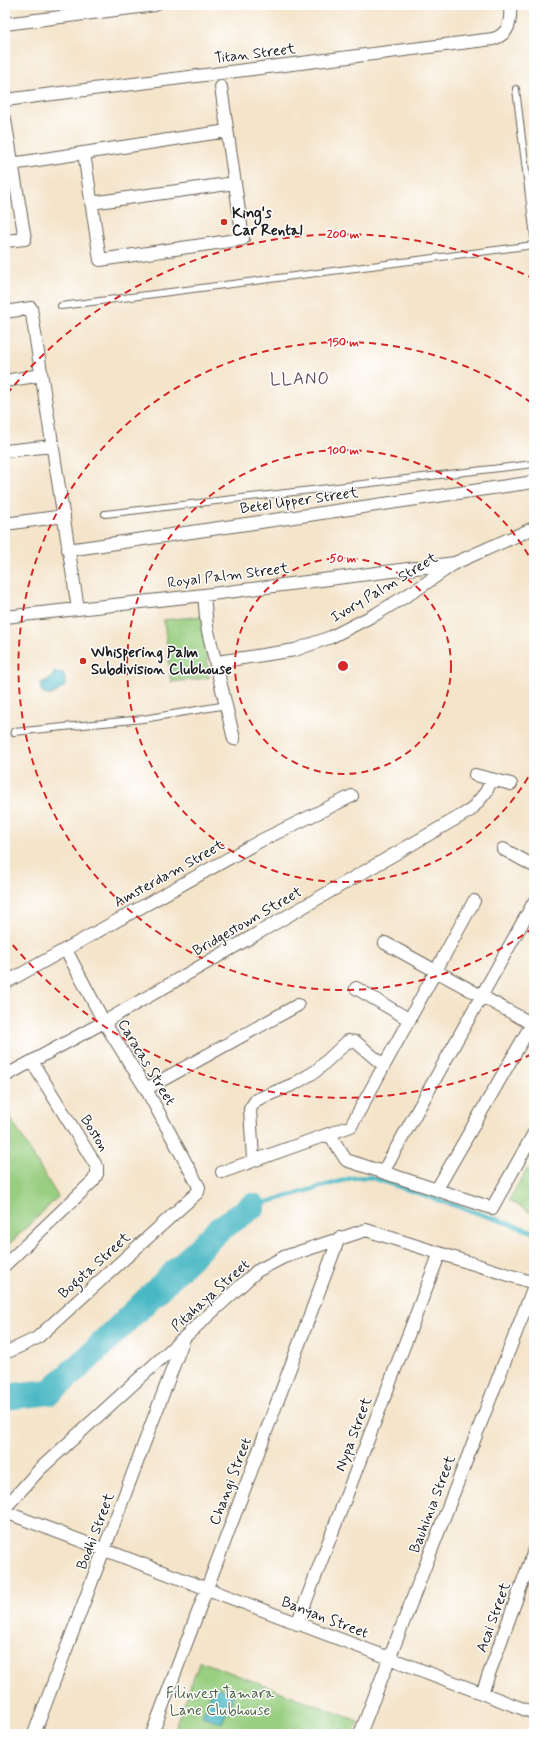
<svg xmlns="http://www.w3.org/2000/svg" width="539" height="1739" font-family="Mynerve,sans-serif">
	<rect width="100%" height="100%" fill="#fff"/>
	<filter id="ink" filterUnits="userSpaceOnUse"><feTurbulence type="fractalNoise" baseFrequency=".025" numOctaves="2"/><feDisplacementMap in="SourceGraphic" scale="8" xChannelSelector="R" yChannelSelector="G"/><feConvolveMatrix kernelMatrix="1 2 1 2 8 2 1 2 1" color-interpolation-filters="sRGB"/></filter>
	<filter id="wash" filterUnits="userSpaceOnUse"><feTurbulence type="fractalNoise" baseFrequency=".012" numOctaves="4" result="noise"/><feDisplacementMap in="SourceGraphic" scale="16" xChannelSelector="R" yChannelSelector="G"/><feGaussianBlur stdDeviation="0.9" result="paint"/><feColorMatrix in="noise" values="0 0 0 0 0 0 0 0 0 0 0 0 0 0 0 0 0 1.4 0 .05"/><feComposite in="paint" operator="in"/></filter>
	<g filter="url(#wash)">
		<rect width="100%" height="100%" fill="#f4e4ca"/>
		<path fill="#98ce80" stroke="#5a754e" d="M203,616l6,62 -38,4 -7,-62z
			M5,1109l53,88 -53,51z
			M527,1169l7,4v42l-25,-15z
			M200,1661l158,60 -5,13h-181z"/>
		<path fill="#4ab8c4" stroke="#336a70" d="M55,672l8,1 2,3v10c-8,6 -16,14 -24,5v-8l9,-4z
			M214,1686l20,8 -12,29 -20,-7z"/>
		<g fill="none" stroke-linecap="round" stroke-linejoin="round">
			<path stroke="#4ab8c4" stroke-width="4.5" d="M253,1206l99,-28 18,-1 164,55"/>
			<path stroke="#4ab8c4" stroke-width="26" d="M5,1397l45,-5 39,-35 128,-126 36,-25"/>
		</g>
	</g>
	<g filter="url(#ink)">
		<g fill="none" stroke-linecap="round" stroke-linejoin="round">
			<defs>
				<path id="lane" d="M516,89l18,148
					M61,306l473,-61
					M105,514l429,-50
					M14,732l129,-13 84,-14"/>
				<path id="street" d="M5,24l150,-19
					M5,100l488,-61c17,-5 18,-18 17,-34
					M5,120l20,119 -20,2
					M84,153l16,107 143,-21 -22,-152
					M5,165l222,-34
					M91,203l144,-20
					M5,312l26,-4 47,301
					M5,381l36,-6
					M5,451l47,-5
					M5,524l59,-8
					M68,550l466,-68
					M204,595l3,32 27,112
					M5,617l199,-22 251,-32
					M217,662l78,-12 36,-13 45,-23 40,-24 39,-27 79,-35
					M475,775l36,9
					M503,849l31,17
					M385,943l149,82
					M5,983l255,-142 92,-45
					M356,988l54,32
					M5,1076l99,-54 367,-212 15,-18 6,-13
					M146,1089l152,-84
					M330,1135l16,25 146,48 42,-75
					M253,1160l-3,-51 6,-9 38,-16 22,-13 32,-30 8,1 27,23
					M222,1172l129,-46 123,-225
					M383,1172l151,-270
					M437,1189l97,-169
					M5,1265l88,-84 4,-7v-7l-65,-105
					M5,1351h5l27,-13 161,-146 1,-5 -53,-98 -42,-67 -38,-72
					M5,1508l35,-39 217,-198 27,-14 82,-27 168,53
					M5,1512l529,201
					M297,1624l142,-369
					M482,1693l52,-142
					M34,1734l149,-393
					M152,1734l187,-496
					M360,1734l174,-448"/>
			</defs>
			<use href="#lane" stroke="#686259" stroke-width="8"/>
			<use href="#street" stroke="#686259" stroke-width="14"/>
			<use href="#lane" stroke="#fff" stroke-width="6"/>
			<use href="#street" stroke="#fff" stroke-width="12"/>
		</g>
	</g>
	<g fill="none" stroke="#d62828" stroke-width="2" stroke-dasharray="7 5">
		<circle cx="343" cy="666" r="108"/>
		<path d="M534 767A216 216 0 1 1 534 565"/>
		<path d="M533 928A324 324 0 1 1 533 404"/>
		<path d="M532 1054A432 432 0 0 1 7 938M7 394A432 432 0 0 1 532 278"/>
	</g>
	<g fill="#c8321e" stroke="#fff" stroke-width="1.5">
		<circle cx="224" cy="222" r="4"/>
		<circle cx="83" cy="661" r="4"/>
	</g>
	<g text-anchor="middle" stroke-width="3" stroke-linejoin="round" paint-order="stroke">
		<g font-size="15" fill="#1c1c1c" stroke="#fff">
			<text transform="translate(255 53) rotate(-7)" y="5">Titan Street</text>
			<text transform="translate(299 500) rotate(-8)" y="5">Betel Upper Street</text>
			<text transform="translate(228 575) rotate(-7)" y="5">Royal Palm Street</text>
			<text transform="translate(384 587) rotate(-31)" y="5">Ivory Palm Street</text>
			<text transform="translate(169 873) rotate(-29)" y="5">Amsterdam Street</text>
			<text transform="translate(247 921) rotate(-30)" y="5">Bridgestown Street</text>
			<text transform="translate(147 1062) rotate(59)" y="5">Caracas Street</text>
			<text transform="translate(95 1133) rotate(58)" y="5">Boston</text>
			<text transform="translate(94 1265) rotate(-42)" y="5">Bogota Street</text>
			<text transform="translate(210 1295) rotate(-42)" y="5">Pitahaya Street</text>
			<text transform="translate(353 1434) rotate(-69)" y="5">Nypa Street</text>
			<text transform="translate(230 1481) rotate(-69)" y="5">Changi Street</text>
			<text transform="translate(432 1504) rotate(-69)" y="5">Bauhinia Street</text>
			<text transform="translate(95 1531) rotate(-69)" y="5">Bodhi Street</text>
			<text transform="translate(325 1617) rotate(21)" y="5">Banyan Street</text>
			<text transform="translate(493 1617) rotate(-70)" y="5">Acai Street</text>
		</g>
		<g font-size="15" font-weight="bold" fill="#1c1c1c" stroke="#fff" text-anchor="start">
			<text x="232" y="218">King's<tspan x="232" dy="17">Car Rental</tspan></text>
			<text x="91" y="657">Whispering Palm<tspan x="91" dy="17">Subdivision Clubhouse</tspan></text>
		</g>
		<g font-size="15" fill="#4e6344" stroke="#fff">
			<text x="220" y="1698">Filinvest Tamara<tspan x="220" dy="17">Lane Clubhouse</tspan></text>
		</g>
		<g font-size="17" letter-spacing="1" fill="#644b5d" stroke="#fff">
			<text x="300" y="384">LLANO</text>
		</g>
	</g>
	<circle cx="343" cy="666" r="6" fill="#d62828" stroke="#fff" stroke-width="2"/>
	<g font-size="12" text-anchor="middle" font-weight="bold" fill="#d62828" stroke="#fff" stroke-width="3" stroke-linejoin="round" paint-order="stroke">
		<text x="343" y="238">200 m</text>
		<text x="343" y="346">150 m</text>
		<text x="343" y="454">100 m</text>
		<text x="343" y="562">50 m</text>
	</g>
	<rect width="539" height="1739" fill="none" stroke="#fff" stroke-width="20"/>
</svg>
